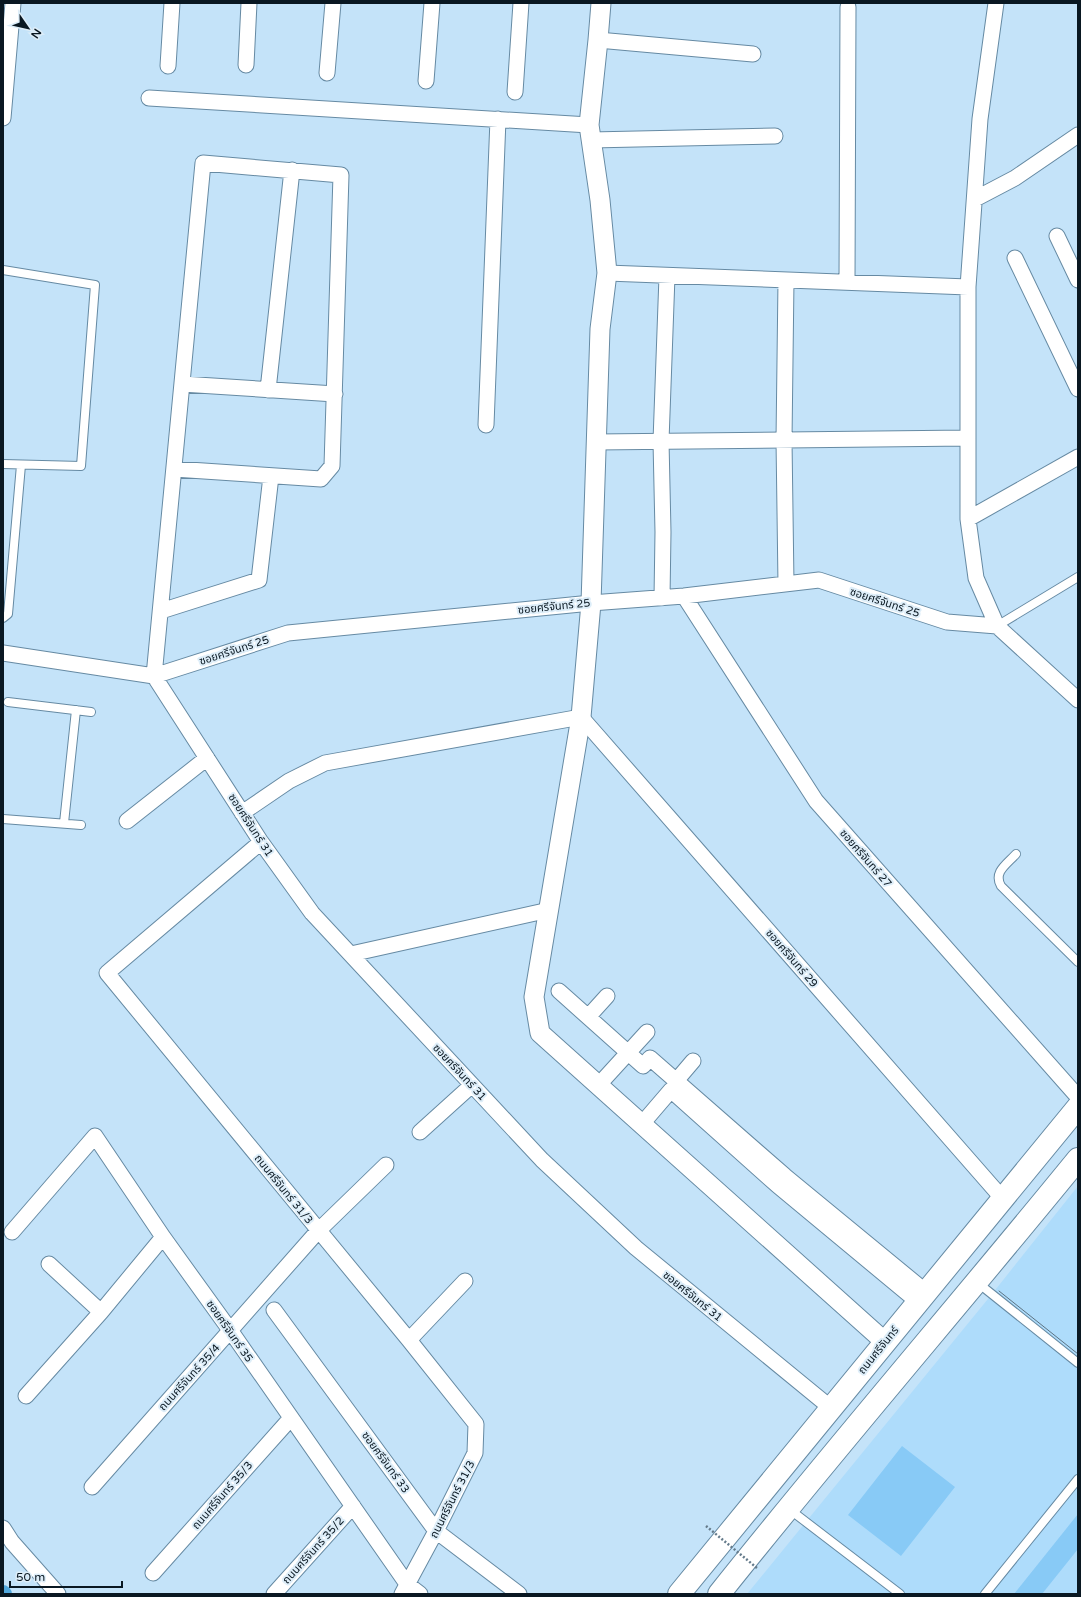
<svg xmlns="http://www.w3.org/2000/svg" width="1081" height="1597" font-family="'Varela Round','Noto Sans Thai',sans-serif">
	<rect width="100%" height="100%" fill="#c4e3f9"/>
	<path fill="#aedcfb" d="M1078,1186v408h-331l245,-300z"/>
	<g fill="none" stroke-linecap="round" stroke-linejoin="round">
		<path stroke="#51a8dd" stroke-width="16" d="M3,1593l1,1"/>
	</g>
	<path fill="#88caf6" d="M902,1446l53,41 -54,69 -53,-41z
		M1078,1514v35l-36,45h-28z"/>
	<g fill="none" stroke-linecap="round" stroke-linejoin="round">
		<defs>
			<path id="service" d="M3,270l92,15 -14,181 -78,-2
				M3,618l5,-4 13,-149
				M997,626l81,-49
				M8,702l83,10
				M3,819l78,6
				M64,823l12,-113
				M1016,854c-9,10 -23,18 -15,32l77,76
				M978,1283l100,80
				M789,1509l111,85
				M985,1594l93,-115"/>
			<path id="minor" d="M996,3l-16,116 -12,168v232l8,59 21,48
				M598,40l155,14
				M246,65l3,-62
				M168,66l4,-63
				M327,73l6,-70
				M426,81l6,-78
				M515,92l6,-89
				M149,98l440,27
				M3,118l10,-115
				M591,140l184,-4
				M975,199l40,-21 63,-43
				M1057,236l21,44
				M1015,258l63,131
				M607,273l361,14
				M847,282l1,-275
				M182,384l153,10
				M268,390l24,-220
				M486,425l12,-306
				M596,442l372,-4
				M174,469l147,10 11,-13 9,-291 -138,-12 -49,513 107,166 51,71 230,247 94,88 195,160
				M968,519l110,-62
				M786,584l-2,-144 2,-160
				M684,596l132,205 262,296
				M662,598l1,-66 -2,-91 6,-165
				M161,611l98,-31 12,-104
				M3,653l151,23 134,-43 303,-30 93,-7 135,-16 128,42 50,4 81,74
				M242,813l47,-32 36,-18 256,-46 422,482
				M127,821l80,-63
				M261,842l-154,131 302,367 67,84 -1,29 -39,78 -34,63
				M351,954l198,-44
				M559,991l84,75 7,-8 135,118 141,116
				M588,1017l19,-21
				M605,1078l42,-46
				M676,1081l17,-20
				M674,1093l103,92 141,117
				M647,1118l24,-28
				M420,1132l52,-47
				M12,1232l83,-96 68,101
				M49,1264l52,48
				M274,1310l162,221 83,63
				M409,1340l56,-59
				M26,1396l75,-84 62,-75 67,93 177,254 13,10
				M92,1487l226,-256 68,-66
				M3,1528l9,14 46,52
				M153,1573l138,-155
				M274,1594l79,-88"/>
			<path id="tertiary" d="M601,3l-3,37 -9,85 11,75 7,73 -7,56 -9,274 -10,114 -47,280 6,36 345,309"/>
			<path id="secondary" d="M679,1594l399,-487
				M719,1594c117,-147 240,-289 359,-435"/>
		</defs>
		<use href="#service" stroke="#668aa3" stroke-width="10"/>
		<use href="#minor" stroke="#668aa3" stroke-width="17"/>
		<use href="#tertiary" stroke="#668aa3" stroke-width="21"/>
		<use href="#secondary" stroke="#668aa3" stroke-width="24"/>
		<use href="#service" stroke="#fff" stroke-width="8"/>
		<use href="#minor" stroke="#fff" stroke-width="15"/>
		<use href="#tertiary" stroke="#fff" stroke-width="19"/>
		<use href="#secondary" stroke="#fff" stroke-width="22"/>
		<path stroke="#5d7382" stroke-width="1" d="M999,1291l79,63"/>
		<path stroke="#657b8b" stroke-width="2.5" stroke-dasharray="2 2" stroke-linecap="butt" d="M706,1526l51,42"/>
	</g>
	<g text-anchor="middle" stroke-width="4" stroke-linejoin="round" paint-order="stroke">
		<g font-size="11" fill="#0a1822" stroke="#deeef9">
			<text transform="translate(885 602) rotate(18)" y="4">ซอยศรีจันทร์ 25</text>
			<text transform="translate(554 606) rotate(-6)" y="4">ซอยศรีจันทร์ 25</text>
			<text transform="translate(234 650) rotate(-18)" y="4">ซอยศรีจันทร์ 25</text>
			<text transform="translate(251 825) rotate(57)" y="4">ซอยศรีจันทร์ 31</text>
			<text transform="translate(866 858) rotate(49)" y="4">ซอยศรีจันทร์ 27</text>
			<text transform="translate(792 958) rotate(49)" y="4">ซอยศรีจันทร์ 29</text>
			<text transform="translate(460 1072) rotate(47)" y="4">ซอยศรีจันทร์ 31</text>
			<text transform="translate(284 1189) rotate(51)" y="4">ถนนศรีจันทร์ 31/3</text>
			<text transform="translate(693 1296) rotate(39)" y="4">ซอยศรีจันทร์ 31</text>
			<text transform="translate(230 1331) rotate(55)" y="4">ซอยศรีจันทร์ 35</text>
			<text transform="translate(878 1350) rotate(-51)" y="4">ถนนศรีจันทร์</text>
			<text transform="translate(189 1377) rotate(-48)" y="4">ถนนศรีจันทร์ 35/4</text>
			<text transform="translate(386 1462) rotate(54)" y="4">ซอยศรีจันทร์ 33</text>
			<text transform="translate(222 1495) rotate(-49)" y="4">ถนนศรีจันทร์ 35/3</text>
			<text transform="translate(452 1499) rotate(-63)" y="4">ถนนศรีจันทร์ 31/3</text>
			<text transform="translate(313 1550) rotate(-48)" y="4">ถนนศรีจันทร์ 35/2</text>
		</g>
	</g>
	<rect width="1081" height="1597" fill="none" stroke="#0a1822" stroke-width="8"/>
	<g transform="translate(28 28) rotate(124)" stroke="#deeef9" stroke-width="3" paint-order="stroke">
	<path d="M0-3L7 15L0 10L-7 15Z" fill="#0a1822"/>
	<text y="-6" font-size="11" font-weight="bold" text-anchor="middle" fill="#0a1822">N</text>
	</g>
	<path d="M10 1581v6h112v-6" fill="none" stroke="#0a1822" stroke-width="2"/>
	<text x="16" y="1581" font-size="12" fill="#0a1822" stroke="#deeef9" stroke-width="3" paint-order="stroke">50 m</text>
</svg>
